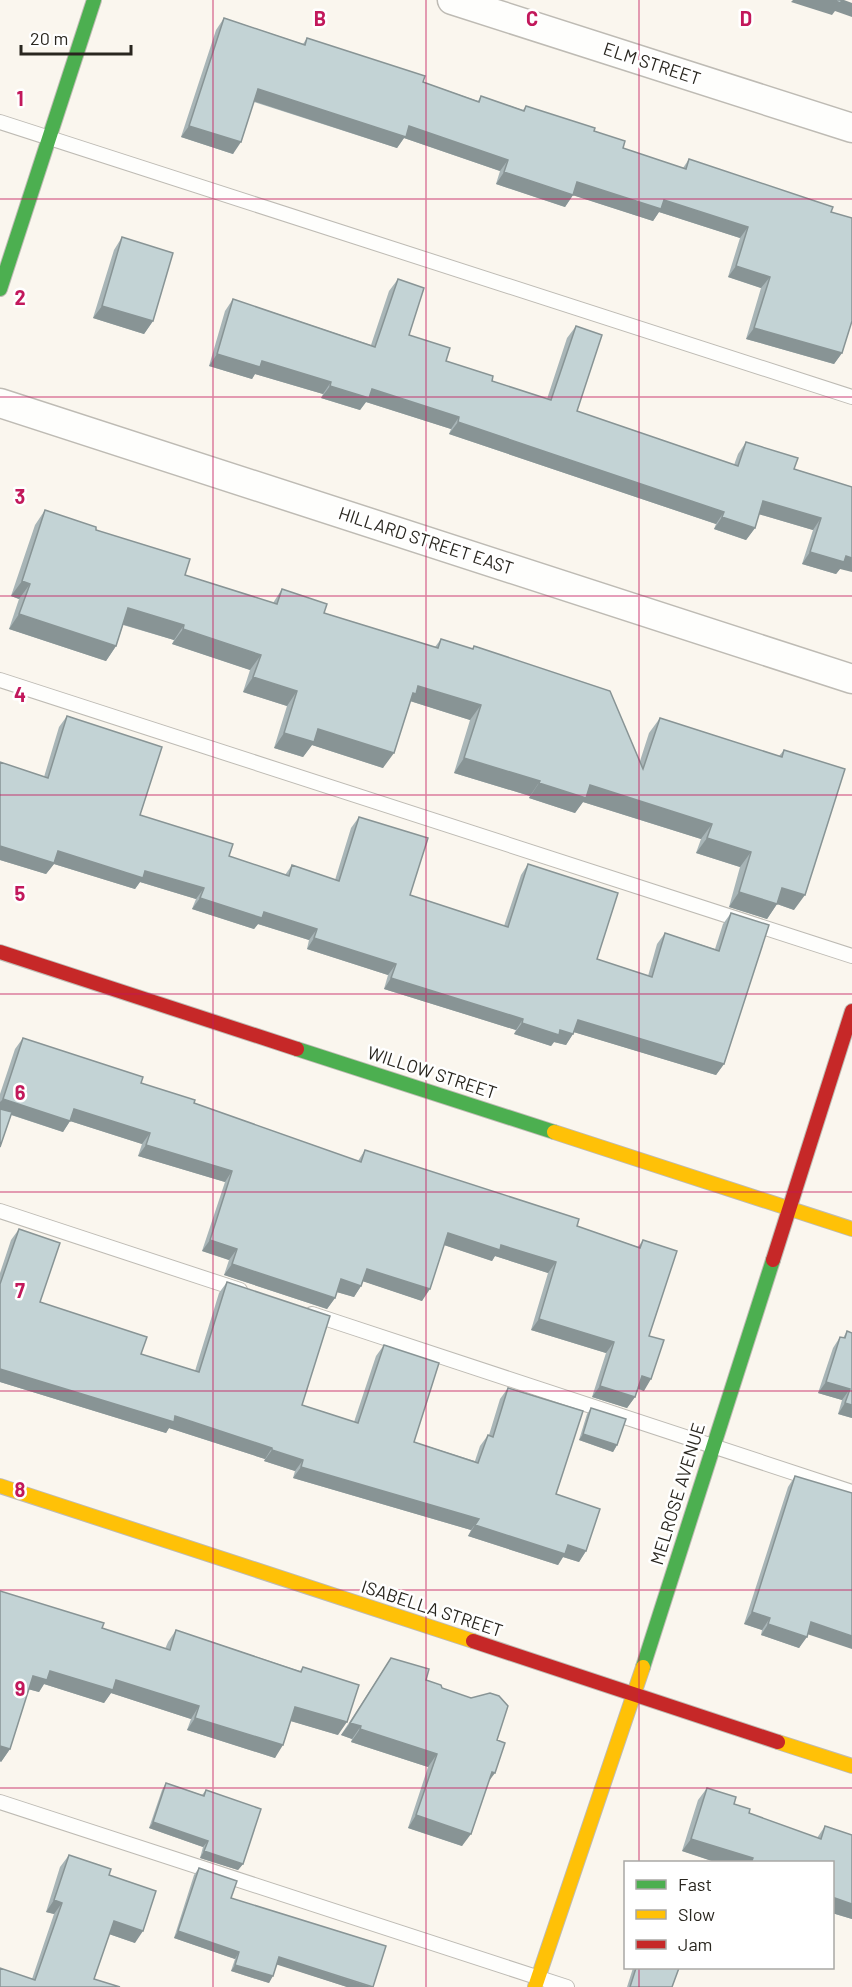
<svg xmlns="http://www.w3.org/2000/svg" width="852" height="1987" font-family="Barlow,sans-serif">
	<rect width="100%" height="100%" fill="#faf6ee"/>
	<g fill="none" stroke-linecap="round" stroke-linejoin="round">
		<defs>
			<path id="lane" d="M0,122l852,275
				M0,680l852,276
				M0,1211l240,79
				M312,1314l540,178
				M0,1802l567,185"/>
			<path id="street" d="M452,0l400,128
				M0,403l852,276"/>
			<path id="fast" d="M0,289l94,-289
				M297,1049l257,83
				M643,1667l130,-407"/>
			<path id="slow" d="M554,1132l298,97
				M0,1486l473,155
				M778,1742l74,24
				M535,1987l108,-320"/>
			<path id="jam" d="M0,952l297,97
				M773,1260l79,-249
				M473,1641l305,101"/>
		</defs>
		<use href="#lane" stroke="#bebbb4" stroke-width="16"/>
		<use href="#street" stroke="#bebbb4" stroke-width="31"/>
		<use href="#fast" stroke="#bebbb4" stroke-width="16"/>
		<use href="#slow" stroke="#bebbb4" stroke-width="16"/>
		<use href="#jam" stroke="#bebbb4" stroke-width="16"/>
		<use href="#lane" stroke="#fefefc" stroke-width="14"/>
		<use href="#street" stroke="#fefefc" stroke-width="28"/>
		<use href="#fast" stroke="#4caf50" stroke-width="14"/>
		<use href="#slow" stroke="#ffc107" stroke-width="14"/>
		<use href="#jam" stroke="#c62828" stroke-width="14"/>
	</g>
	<path fill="#a8b5b7" d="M224,18l79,26 4,-6 116,44 55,19 3,-5 42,14 3,-4 68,25 29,17 60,20 6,-9 142,53 11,141 -8,11 -88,-25 15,-51 -33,-11 12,-39 -81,-26 -6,9 -80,-26 -8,12 -69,-23 4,-13 -96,-33 -7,10 -143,-46 -21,52 -52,-17 35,-107z
		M122,237l31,84 -9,13 -51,-16 21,-68z
		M398,279l11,56 37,26 46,20 55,18 20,-61 9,-12 1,85 157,54 4,-11 8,-12 48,27 58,18 -12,82 -4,5 -34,-10 11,-34 -54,-16 -4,14 -9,12 -32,-11 2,-5 -267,-90 2,-5 -85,-27 -6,8 -39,-12 2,-4 -68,-20 -3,5 -43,-13 16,-55 8,-12 138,46 18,-54z
		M45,510l51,20 89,45 88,28 9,-14 42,24 111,34 6,-8 31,10 2,-3 166,115 9,-28 11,-15 119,38 5,-6 10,160 -17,-6 -10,15 -38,-12 11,-40 -44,-14 5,-14 -118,-37 -8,11 -46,-15 1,-2 -76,-23 16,-53 -60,-19 -27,67 -71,-23 -9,12 -29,-9 13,-42 -44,-14 7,-22 -78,-26 2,-4 -51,-15 -7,21 -10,15 -97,-32 10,-30 -8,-3 24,-71z
		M67,716l73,99 89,41 56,19 7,-10 43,15 16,-52 8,-11 51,78 94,31 17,-51 7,-11 69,95 51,17 9,-32 8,-11 50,16 8,-25 8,-11 -7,151 -8,11 -142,-43 -8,13 -12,-3 -3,4 -37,-12 2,-4 -132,-41 4,-14 -81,-26 2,-9 -51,-16 -4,5 -62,-20 4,-10 -56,-17 -5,7 -81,-25 -8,10 -46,-14v-98l44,15 15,-50z
		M23,1038l171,65 164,58 7,-11 212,76 61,21 5,-7 6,96 -5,55 -6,-2 -3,8 -8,11 -35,-11 14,-44 -75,-23 17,-57 -53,-17 -3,5 -48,-16 -22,56 -59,-20 -2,5 -7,11 -17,-5 -2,6 -8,11 -103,-34 5,-15 -27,-9 23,-69 -87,-26 4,-12 -72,-23 -7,11 -52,-17 -11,32v-53l15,-45z
		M19,1229l21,73 101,52 54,17 24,-78 8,-11 75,123 52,17 22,-66 8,-11 30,97 61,19 5,-15 8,-11h1l11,-36 8,-11 48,106 30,57 -7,11 -16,-5 -5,8 -90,-29 3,-6 -178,-52 2,-7 -31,-10 1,-2 -96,-31 -3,5 -166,-51v-109l11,-33z
		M847,1331l5,87 -14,-4 4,-14 -24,-7 15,-45 7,-11 3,1z
		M591,1408l26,37 -4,7 -34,-12 8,-26z
		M795,1476l12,158 -8,14 -38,-13 1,-5 -18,-6 44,-137z
		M0,1591l102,37 63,21 3,-7 8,-12 124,41 3,-4 35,68 -47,-14 -16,37 -88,-28 4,-11 -80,-26 -7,10 -60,-19 -5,8 -11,-3 -18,60 -9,13 -1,-1z
		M391,1658l35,22 16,8 55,52 -10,44 -25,62 -54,-18 20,-61 -77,-25 1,-3 -11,-4z
		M166,1783l36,12 4,-5 37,74 -5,6 -38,-12 3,-11 -54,-19 13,-38z
		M707,1788l42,25 68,25 8,-12 27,9v84l-20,-6v-50h-114l-36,-12 16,-51z
		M69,1855l40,20 26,68 -26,-9 -15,45 -94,8 32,-8 22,-65 -8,-2 14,-45z
		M199,1868l32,30 142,89h-26l-70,-23 -8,19 -38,-12 4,-12 -61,-21 20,-63z
		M633,1968h46l-7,19h-45z"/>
	<path fill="#889495" d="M793,0h51l8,3v14l-17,-6 -3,4 -41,-13z
		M258,89l151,37 99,34 -8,11 -96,-33 -7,10 -147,-48z
		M189,126l52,16 -8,12 -52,-17z
		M504,172l69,23 -8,12 -69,-23z
		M577,182l87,18 84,27 -8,11 -81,-26 -6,9 -84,-27z
		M736,266l34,11 -9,11 -33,-11z
		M102,306l51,15 -9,13 -51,-16z
		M754,328l88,25 -8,11 -88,-25z
		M217,354l45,7 69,21 -8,12 -68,-20 -3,5 -43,-13z
		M330,386l42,3 87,28 -8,12 -85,-27 -6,8 -39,-12z
		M458,422l266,90 -8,12 -267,-90z
		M763,501l58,17 -8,12 -58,-17z
		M722,517l33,11 -9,12 -32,-11z
		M810,552l36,4 6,2v14l-12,-3 -4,5 -34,-10z
		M22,581l8,3 -11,15 -8,-3z
		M128,608l56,17 -10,15 -56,-17z
		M19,614l97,32 -10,15 -97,-32z
		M183,629l78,26 -11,15 -78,-26z
		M253,677l44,14 -10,15 -44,-14z
		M418,686l63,19 -11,15 -60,-19 -7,7z
		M318,729l76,24 -11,15 -71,-23 -9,12 -29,-9 10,-15z
		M464,758l76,23 -10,15 -76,-23z
		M539,783l51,2 122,39 -11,15 -118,-37 -8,11 -46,-15z
		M707,838l44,14 -11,15 -44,-14z
		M0,846l58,5 87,20 59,17 -8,11 -56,-17 -5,7 -81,-25 -8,10 -46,-14z
		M782,888l23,7 -11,15 -17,-6 -10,15 -38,-12 10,-15z
		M200,898l64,14 53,17 -8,11 -51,-16 -4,5 -62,-20z
		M314,938l82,26 -8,11 -81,-26z
		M391,978l132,41 -7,11 -132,-41z
		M578,1020l146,44 -8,11 -146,-44z
		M522,1023l38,7 13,4 -7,11 -12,-3 -3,4 -37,-12z
		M3,1099l71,10 76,24 -8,11 -72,-23 -7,11 -63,-21v-9z
		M146,1145l86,26 -7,11 -87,-26z
		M448,1233l53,12 55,17 -8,11 -53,-17 -3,5 -51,-17z
		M210,1240l27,9 -8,11 -27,-9z
		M232,1264l103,34 -8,11 -103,-34z
		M367,1269l63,20 -8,12 -63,-21z
		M341,1279l20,7 -7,11 -21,-6z
		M539,1319l75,23 -8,11 -75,-23z
		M0,1369l175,47 97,32 -7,11 -96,-31 -3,5 -166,-51z
		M642,1376l9,3 -7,12 -10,-4z
		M826,1382l24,7 -8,11 -24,-7z
		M600,1386l35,11 -8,11 -35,-11z
		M845,1403l7,2v13l-14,-4z
		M583,1434l34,11 -4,7 -34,-12z
		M272,1450l31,10 -8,11 -31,-10z
		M301,1467l178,52 -8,11 -178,-52z
		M475,1525l93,20 18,6 -7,11 -16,-5 -5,8 -90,-29z
		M752,1612l18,6 -8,12 -18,-6z
		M811,1622l41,14v13l-48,-16z
		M768,1624l39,13 -8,11 -38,-13z
		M50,1671l66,9 83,26 -8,13 -80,-26 -7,10 -60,-19 -5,8 -15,-4 9,-12z
		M295,1707l52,15 -9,13 -51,-15z
		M195,1718l88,27 -8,13 -88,-28z
		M350,1723l11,3 -9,13 -11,-4z
		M360,1729l77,25 -9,13 -77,-25z
		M0,1746l10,3 -9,13 -1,-1z
		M492,1772l3,1 -9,12z
		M416,1815l55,19 -9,12 -54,-18z
		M153,1822l55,19 -5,6 -54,-19z
		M691,1839l62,19 -3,5h-32l-36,-12z
		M204,1851l39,13 -5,6 -38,-12z
		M832,1897l20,7v15l-20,-6z
		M54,1900l8,3 -8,11 -8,-2z
		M114,1921l29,10 -8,12 -29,-10z
		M178,1931l61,21 -4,7 -61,-21z
		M279,1957l92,30h-24l-72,-23z
		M235,1965l38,11 -4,7 -38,-12z"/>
	<path fill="#c3d3d5" stroke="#889495" stroke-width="1.5" d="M832,0h9v3z
		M224,18l81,27 2,-7 118,38 -2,6 56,20 2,-6 43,15 2,-5 69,22 -1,3 31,10 -2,7 63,21 3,-10 144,48 -2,5 21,6v103l-10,32 -88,-25 16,-51 -34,-11 12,-39 -84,-27 -3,9 -84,-27 -4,13 -69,-23 4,-12 -99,-34 -3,11 -148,-48 -17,53 -52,-16z
		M122,237l51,16 -20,68 -51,-15z
		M398,279l26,9 -15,47 41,13 -4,13 47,15 -1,5 59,19 25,-74 26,9 -25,76 161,55 8,-24 52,16 -4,11 58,18v71l-6,-2 -2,6 -34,-10 11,-34 -58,-17 -8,27 -33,-11 2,-5 -266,-90 1,-5 -87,-28 -3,9 -39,-12 1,-4 -69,-21 -2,6 -43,-13 16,-55 142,48z
		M45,510l51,17v3l94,29 -5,16 92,29 5,-15 45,15 -3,9 114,35 3,-9 32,10 1,-3 136,45 33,78 17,-51 122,39 2,-7 61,19 -40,126 -23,-7 -5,16 -38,-12 12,-40 -44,-14 5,-14 -122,-39 -4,13 -47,-15 1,-2 -76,-23 17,-53 -63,-19 -2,8 -3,-1 -19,60 -76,-24 -4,13 -30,-9 13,-42 -44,-14 8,-22 -78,-26 1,-4 -56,-17 -12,38 -97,-32 11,-30 -8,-3z
		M67,716l95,31 -22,68 93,29 -4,12 60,20 3,-11 47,16 20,-64 69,21 -18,57 98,32 20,-63 90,29 -21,66 55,18 13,-44 54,18 12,-38 38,12 -45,139 -146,-44 -5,14 -13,-4 -1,5 -37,-12 1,-4 -132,-41 5,-14 -82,-26 3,-9 -53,-17 -2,6 -62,-20 4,-10 -59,-17 -2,7 -85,-27 -4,12 -54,-17v-84l48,16z
		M23,1038l120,39 -2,6 54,17 -1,3 167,59 4,-12 214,69 -2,7 63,22 3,-8 34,11 -28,85 15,4 -13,39 -9,-3 -7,21 -35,-11 14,-44 -75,-23 17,-57 -55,-17 -1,5 -52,-17 -18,56 -63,-20 -6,17 -20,-7 -6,19 -103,-34 5,-15 -27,-9 22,-69 -86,-26 4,-12 -76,-24 -4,12 -67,-22z
		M0,1109l12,3 -12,35z
		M19,1229l41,14 -20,59 107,35 -6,17 58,18 28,-90 103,34 -28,89 56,18 26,-78 55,18 -25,79 64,21 10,-28 5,2 15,-49 75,23 -27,83 44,15 -14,42 -18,-6 -3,9 -90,-29 4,-6 -178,-52 2,-7 -31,-10v-2l-97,-32 -1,6 -174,-53v-85z
		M847,1331l5,2v72l-7,-2 5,-14 -24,-7 14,-45 5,1z
		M591,1408l35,11 -9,26 -34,-11z
		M795,1476l57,17v143l-41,-14 -4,15 -39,-13 2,-6 -18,-6z
		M0,1591l104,32 -2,5 68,22 6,-20 125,42 2,-5 56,18 -12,37 -52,-15 -12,38 -88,-27 4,-12 -83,-26 -3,10 -63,-19 -3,9 -14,-4 -23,73 -10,-3z
		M391,1658l38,11 -3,11 15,5 1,3 29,10 19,-5 9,3 9,10 -11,34 8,3 -10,30 -3,-1 -21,62 -55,-19 21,-61 -77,-25 1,-3 -11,-3z
		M166,1783l38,13 2,-6 55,19 -18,55 -39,-13 4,-10 -55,-19z
		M707,1788l29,9 -2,7 16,5 -1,4 72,26 4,-13 27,9v69l-20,-7v-34h-81l2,-5 -62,-19z
		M69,1855l42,14 -2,6 47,16 -13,40 -29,-10 -20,58 26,8h-120v-19l35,12 27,-77 -8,-3z
		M199,1868l38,13 -6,17 155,48 -13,41 -94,-30 -6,19 -38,-11 4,-13 -61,-21z
		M636,1968h43l-7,19h-42z"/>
	<path fill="none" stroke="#c2185b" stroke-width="1.5" stroke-opacity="0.55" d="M213,0v1987M426,0v1987M639,0v1862M0,199h852M0,397h852M0,596h852M0,795h852M0,994h852M0,1192h852M0,1391h852M0,1590h852M0,1788h852M639,1968v19"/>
	<g text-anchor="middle" stroke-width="5" stroke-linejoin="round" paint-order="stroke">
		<g font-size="18" fill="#29261f" stroke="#fff">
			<text transform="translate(652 64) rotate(18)" y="6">ELM STREET</text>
			<text transform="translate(426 541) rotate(18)" y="6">HILLARD STREET EAST</text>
			<text transform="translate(432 1073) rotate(18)" y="6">WILLOW STREET</text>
			<text transform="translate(678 1494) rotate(-73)" y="6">MELROSE AVENUE</text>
			<text transform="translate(432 1609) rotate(18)" y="6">ISABELLA STREET</text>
		</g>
	</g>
	<g font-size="20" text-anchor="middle" font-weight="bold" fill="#c2185b" stroke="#fff" stroke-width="5" stroke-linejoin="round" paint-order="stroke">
		<text x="320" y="26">B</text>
		<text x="532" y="26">C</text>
		<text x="746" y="26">D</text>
		<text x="20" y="106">1</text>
		<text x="20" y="305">2</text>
		<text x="20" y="504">3</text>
		<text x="20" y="702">4</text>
		<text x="20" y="901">5</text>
		<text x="20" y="1100">6</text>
		<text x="20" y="1298">7</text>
		<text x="20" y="1497">8</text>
		<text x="20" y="1696">9</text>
	</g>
	<rect x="624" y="1861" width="210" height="108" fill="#ffffff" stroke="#a9a8a5" stroke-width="1.5"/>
	<rect x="636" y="1880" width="30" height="9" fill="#4caf50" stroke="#a9a8a5" stroke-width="1.5"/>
	<text x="678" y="1891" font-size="18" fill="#29261f">Fast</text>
	<rect x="636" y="1910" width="30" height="9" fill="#ffc107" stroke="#a9a8a5" stroke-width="1.5"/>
	<text x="678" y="1921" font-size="18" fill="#29261f">Slow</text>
	<rect x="636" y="1940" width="30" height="9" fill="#c62828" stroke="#a9a8a5" stroke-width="1.5"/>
	<text x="678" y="1951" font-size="18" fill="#29261f">Jam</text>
	<path d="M21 45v9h110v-9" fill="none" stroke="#29261f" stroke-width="3"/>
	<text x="30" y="45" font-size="18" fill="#29261f" stroke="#ffffff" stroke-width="4.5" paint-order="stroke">20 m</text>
</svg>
